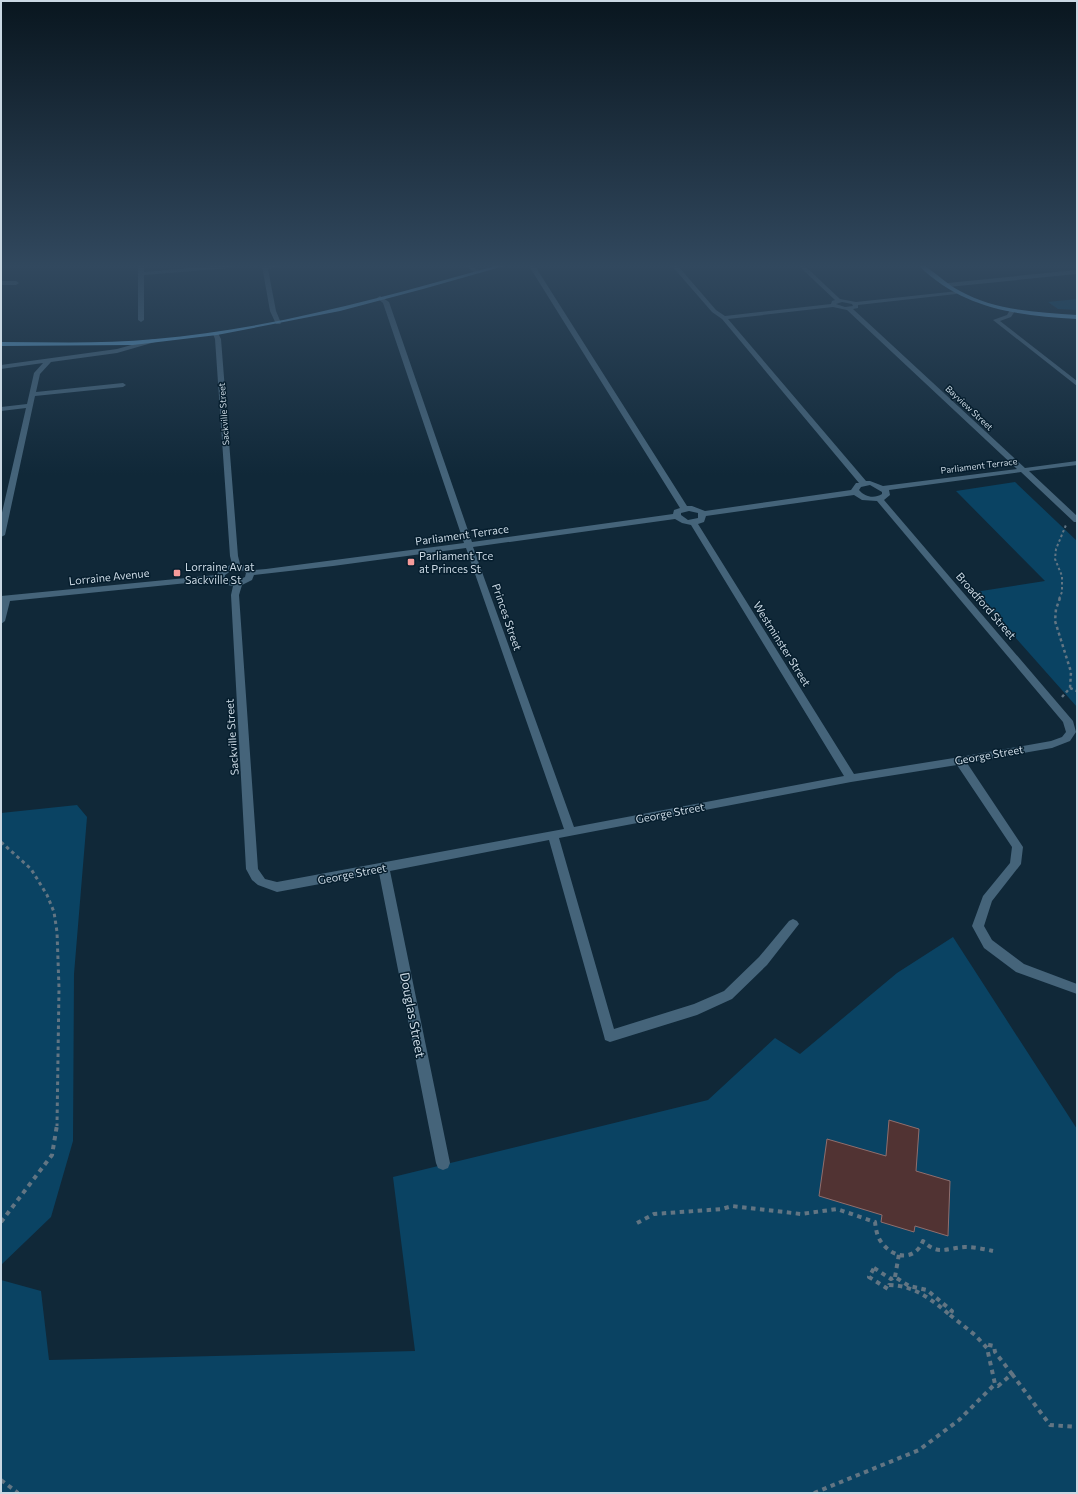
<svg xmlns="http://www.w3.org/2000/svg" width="1078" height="1494" font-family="Commissioner,sans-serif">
	<rect width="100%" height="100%" fill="#102838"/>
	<path fill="#0a4363" d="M1077,299v11l-19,-1 -10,-7z
		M1015,482l62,59v166l-102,-115 70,-11 -89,-90z
		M77,805l10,12 -13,157 -1,167 -22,76 -50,48v-452z
		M953,937l124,192v364h-1076v-213l40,11 8,69 366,-9 -22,-174 315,-77 67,-62 25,16 97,-81z"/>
	<path fill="#513333" stroke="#906e6d" d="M889,1120l30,9 -3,42 34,10 -2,55 -33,-10 -1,6 -33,-10 1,-7 -63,-19 8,-57 59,17z"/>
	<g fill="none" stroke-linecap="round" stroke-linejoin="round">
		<path stroke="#627583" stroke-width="2" stroke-dasharray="2.5 2.5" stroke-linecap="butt" d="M1059,599l3,-7v-16l-7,-17 1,-10 10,-24"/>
		<path stroke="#627583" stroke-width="2.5" stroke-dasharray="3 3" stroke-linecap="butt" d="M1060,598l-4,11 -1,12 16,51 -1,16
			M1062,697l8,-9 7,3"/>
		<path stroke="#627583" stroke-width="3" stroke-dasharray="3.5 3.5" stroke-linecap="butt" d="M1,842l30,27 16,26 7,17 3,20 2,56 -2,138"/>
		<path stroke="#627583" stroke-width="4" stroke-dasharray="4.5 4.5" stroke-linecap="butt" d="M1,1222l51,-67 5,-30
			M637,1223l17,-9 68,-5 10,-3 69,8 36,-5 38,13c1,8 2,15 7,21 12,16 33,18 41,-2 15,15 23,7 42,6 9,0 19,2 28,4
			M874,1268l17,11 4,-2 14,9 18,4 25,21 -2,4c-18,-15 -36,-30 -61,-30l-1,4 -19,-12z
			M895,1277l4,-23
			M950,1315l25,20 12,13 8,36 3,2 14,-12 -17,-22 -1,-6 -10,-2
			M1012,1374l38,51 27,2
			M1,1480l17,13
			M814,1493l105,-43 40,-30 36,-36"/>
		<path fill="#45647a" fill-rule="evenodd" d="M138,266h6v6l69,-6h20l-3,2 -86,7v45l-3,2 -3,-2z
			M262,266h18l-12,3 8,42 5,12 -1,1h-4l-6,-13z
			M465,266h7l9,6 -5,1z
			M529,266h6l152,240h5l13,5 146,-21 5,-7h3l-137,-164 -10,-7 -40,-46h6l38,44 9,6 106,-12 1,-3 3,-1 -36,-34h6l35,33 16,3 102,-11 1,1 -3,2 -98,11v3l-5,1 172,159 52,-7v4l-48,6 48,45v6h-3l-53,-50 -132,18 1,5 -6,5 189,221 3,11 -6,9 -18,7 -85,15 56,84 -2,17 -29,37 -8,25 8,14 32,24 53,20v10l-61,-22 -32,-24 -12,-22 11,-30 27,-33 2,-16 -55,-82 -106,17 -292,56 55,191 80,-25 30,-13 35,-34 30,-36 4,-2 4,2 2,3 -32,41 -35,34 -35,16 -87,27 -5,-2 -1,-4 -55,-196 -159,31 60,292 -2,5 -5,2 -5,-2 -2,-5 -57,-290 -102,19 -19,-7 -6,-5 -6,-11 -15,-274 2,-9 -11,-2 -5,-4 -207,21 -5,20 -4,3v-28l216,-21 1,-3 14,-8 -2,-8 -15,-217 -2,-5 3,-2 2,1 3,6 17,217 2,8 8,2 5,4 13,-1 198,-26 -81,-240 -6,-5 3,-2 9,6 83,240 201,-28 1,-4 6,-2zM842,302l10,2 1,2 -8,1 -9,-3zM833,307l14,3 170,159 -134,17 -13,-5h-4l-138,-162zM870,485l12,7v2c-8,5 -17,3 -23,-4l2,-3zM854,495l8,5 15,1 186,221 3,10 -4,5 -11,4 -91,16 -106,17 -156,-250 6,-2 2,-6zM689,511l9,2v5l-10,2 -7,-5v-2zM675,519l7,4 9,2 153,251 -270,51 -101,-280zM466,548l98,281 -287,53 -12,-3 -7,-10 -19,-274 3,-10 10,-5 2,-5 79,-9zM234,569l10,2 2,2 -1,4 -9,4 -11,-2v-4z
			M1076,270v4l-128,13 -3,-2 3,-2z
			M1,281h15l3,2 -3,2h-15z
			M1010,310l5,1 -4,6 -11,4 77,60v5l-84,-66 14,-5z
			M153,339l2,1v2l-38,11 -66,9 -11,12 -4,18 87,-9 3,2 -3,2 -88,9 -30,139 -4,2v-20l25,-109 -25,3v-4l26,-3 7,-31 9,-10 -42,6v-4l116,-16z"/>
		<path fill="#60a1ce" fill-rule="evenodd" d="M495,266h9l-81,23 -83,22 -123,24 -84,10 -132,1v-4c51,0 103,2 154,-3 116,-10 229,-42 340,-73z
			M919,266h6c12,8 23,19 35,25 36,20 77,21 117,24v4c-60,-4 -112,-9 -158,-53z"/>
	</g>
	<linearGradient id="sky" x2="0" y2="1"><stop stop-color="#09161f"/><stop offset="0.56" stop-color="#31485e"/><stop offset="1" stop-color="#31485e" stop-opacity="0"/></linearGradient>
	<rect width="1078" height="475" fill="url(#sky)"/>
	<g fill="#f59b9a" stroke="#061e2e" stroke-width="1.5">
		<rect x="407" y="558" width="8" height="8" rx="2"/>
		<rect x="173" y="569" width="8" height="8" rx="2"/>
	</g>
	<g text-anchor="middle" stroke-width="3" stroke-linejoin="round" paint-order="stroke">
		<g font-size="9" fill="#cad8e3" stroke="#061e2e">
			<text transform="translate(969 408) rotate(43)" y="3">Bayview Street</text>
			<text transform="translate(224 414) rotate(-94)" y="3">Sackville Street</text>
			<text transform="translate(979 466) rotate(-7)" y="3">Parliament Terrace</text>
		</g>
		<g font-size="11" fill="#cad8e3" stroke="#061e2e">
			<text transform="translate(462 535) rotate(-8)" y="4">Parliament Terrace</text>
			<text transform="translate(109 577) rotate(-6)" y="4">Lorraine Avenue</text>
			<text transform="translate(986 606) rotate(49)" y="4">Broadford Street</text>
			<text transform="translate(507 617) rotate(71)" y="4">Princes Street</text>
			<text transform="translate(782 644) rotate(58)" y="4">Westminster Street</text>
			<text transform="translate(232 737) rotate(-94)" y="4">Sackville Street</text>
			<text transform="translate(989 755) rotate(-10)" y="4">George Street</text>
			<text transform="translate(670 813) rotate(-11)" y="4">George Street</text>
			<text transform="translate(352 874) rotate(-11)" y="4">George Street</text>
		</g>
		<g font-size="11" fill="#cad8e3" stroke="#061e2e" text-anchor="start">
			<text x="419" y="560">Parliament Tce<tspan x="419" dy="13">at Princes St</tspan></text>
			<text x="185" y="571">Lorraine Av at<tspan x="185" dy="13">Sackville St</tspan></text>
		</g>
		<g font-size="13" fill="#cad8e3" stroke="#061e2e">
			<text transform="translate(413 1015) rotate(79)" y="5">Douglas Street</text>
		</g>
	</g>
	<rect width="1078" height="1494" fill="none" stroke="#cad8e3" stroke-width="4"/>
</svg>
